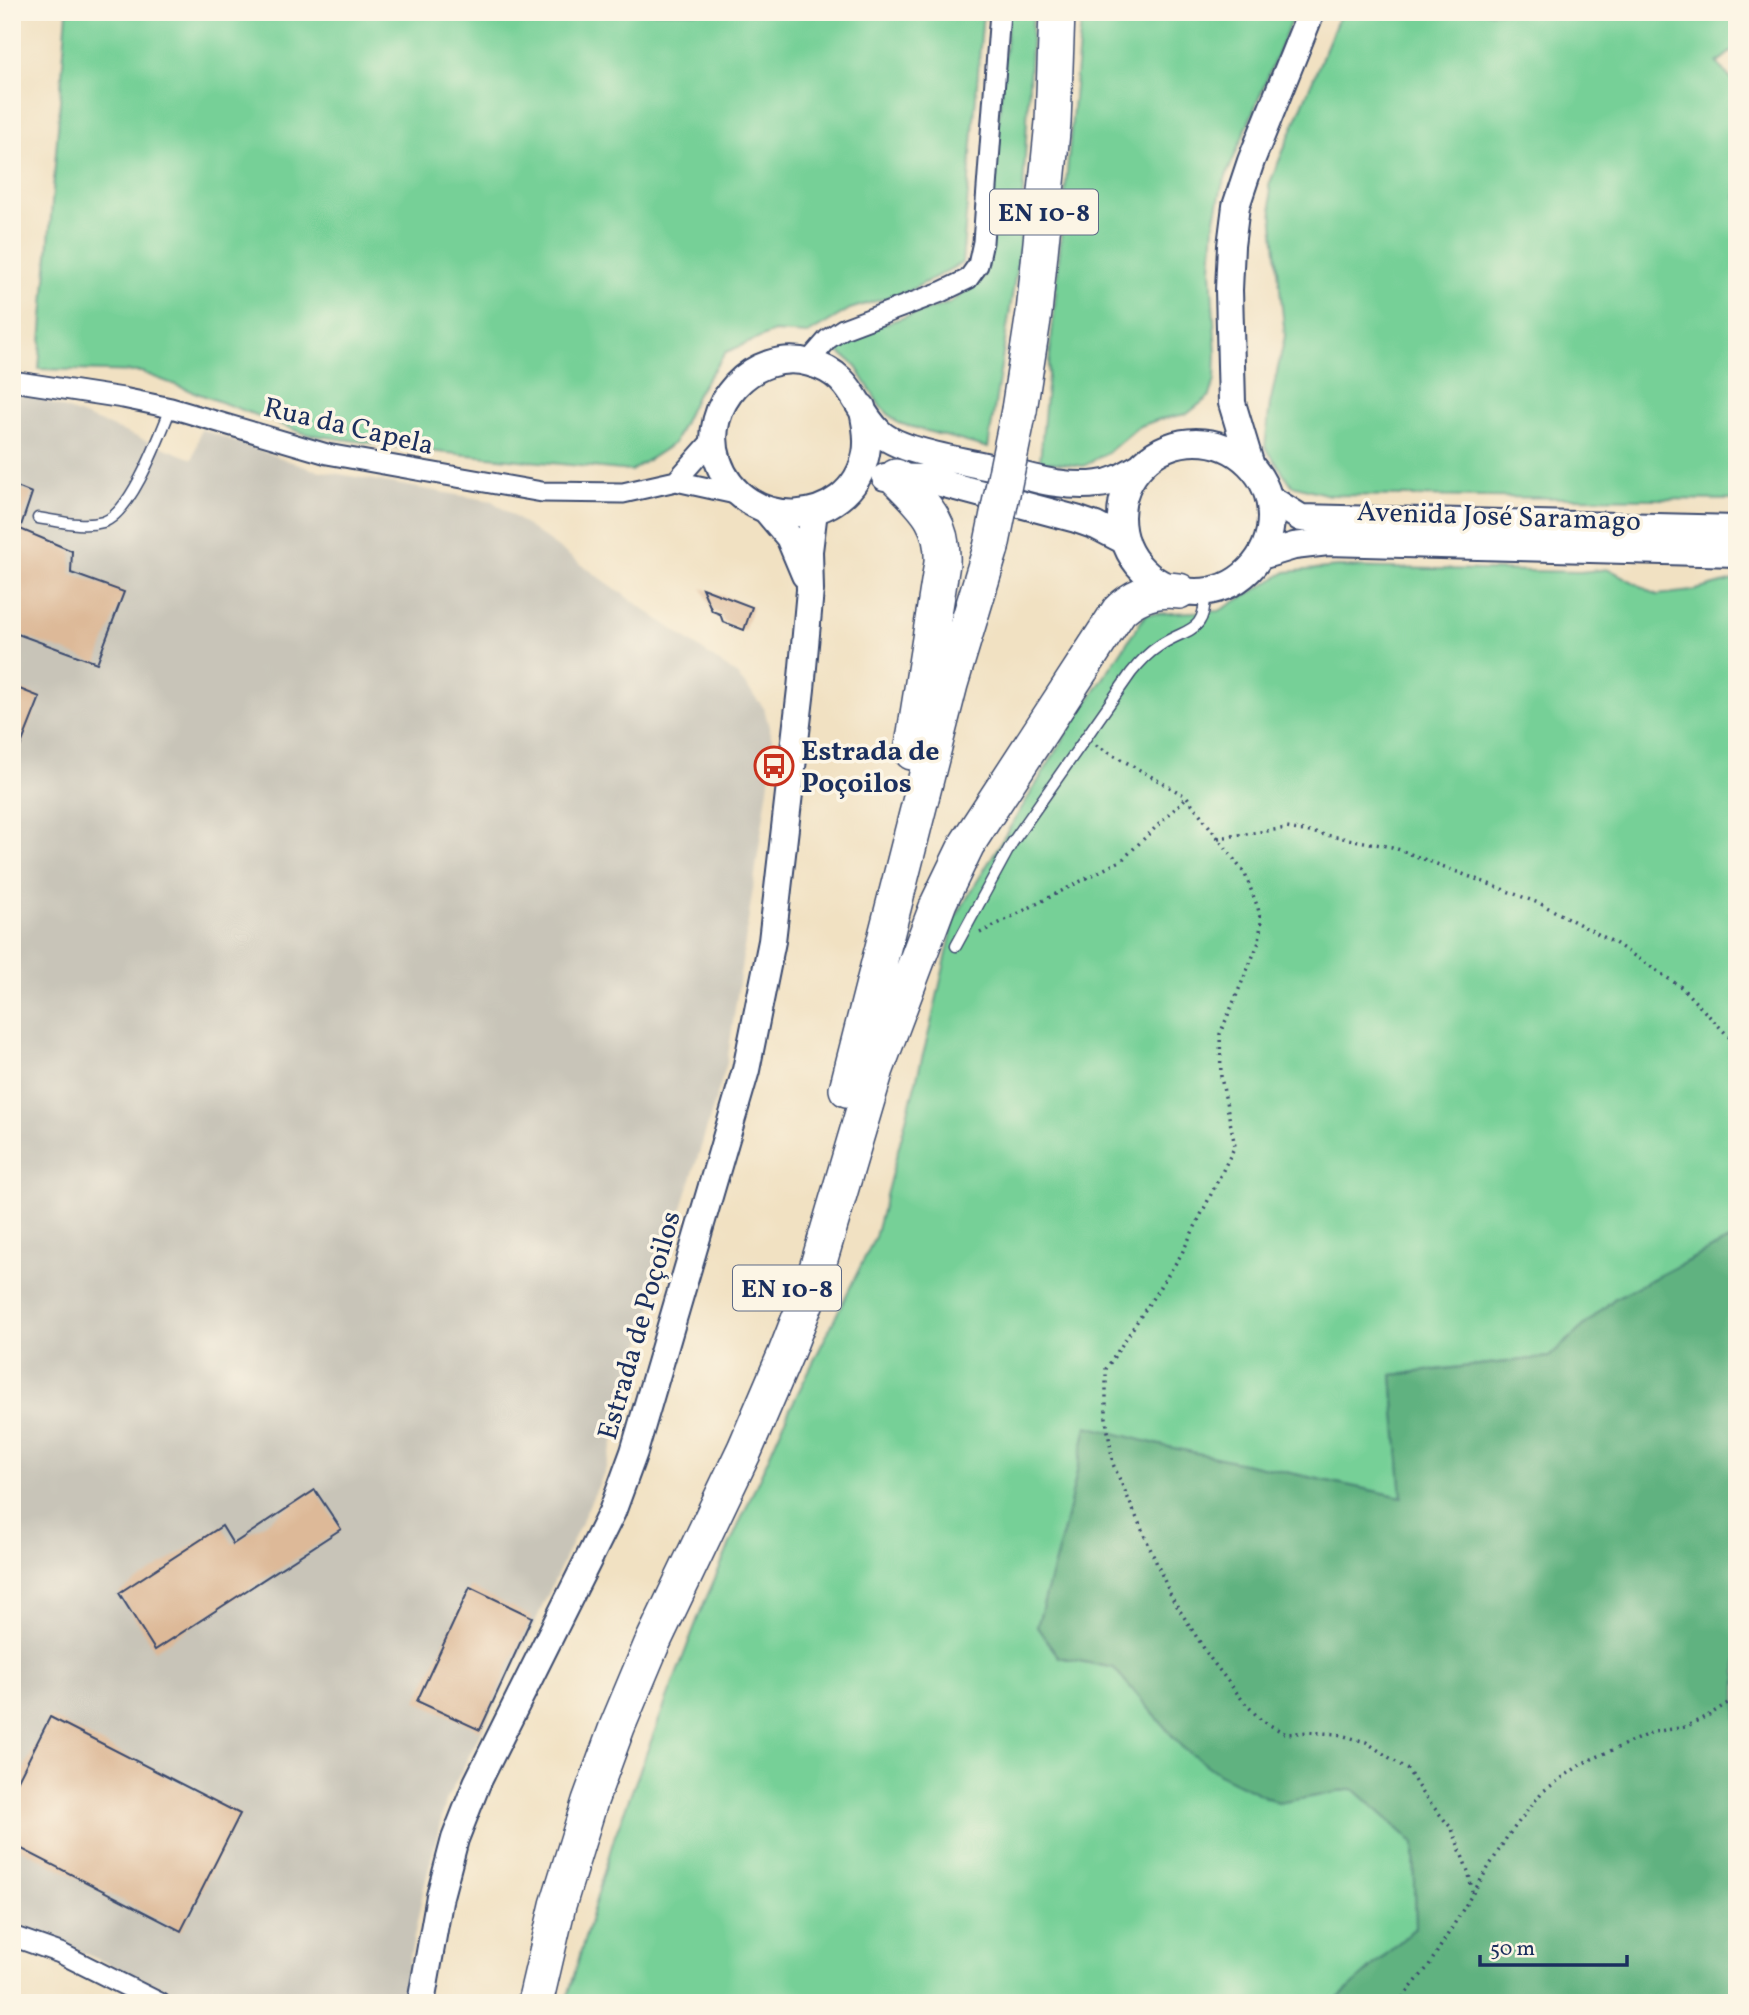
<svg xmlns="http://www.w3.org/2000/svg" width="1749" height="2015" font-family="Vollkorn,serif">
	<rect width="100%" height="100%" fill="#fcf5e5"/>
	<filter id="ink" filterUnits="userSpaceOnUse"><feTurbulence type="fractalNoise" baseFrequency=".0143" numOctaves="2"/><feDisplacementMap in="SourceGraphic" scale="14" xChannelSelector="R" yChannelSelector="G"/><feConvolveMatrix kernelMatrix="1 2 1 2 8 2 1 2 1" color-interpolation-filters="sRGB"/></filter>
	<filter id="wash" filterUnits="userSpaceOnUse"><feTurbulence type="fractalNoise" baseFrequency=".00686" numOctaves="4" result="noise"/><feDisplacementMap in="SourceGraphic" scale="28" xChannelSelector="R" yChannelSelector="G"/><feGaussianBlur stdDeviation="1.57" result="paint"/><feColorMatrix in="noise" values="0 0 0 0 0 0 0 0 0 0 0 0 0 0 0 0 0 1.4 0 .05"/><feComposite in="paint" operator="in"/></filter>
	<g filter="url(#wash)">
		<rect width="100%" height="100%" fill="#f1e1c2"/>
		<path fill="#c8c4b8" d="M12,393l26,5 155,61 8,-30 110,40 181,32 245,174 27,33 10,39 -47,316 -67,216 -55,192 -86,186 -73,144 -22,86 -23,116h-202l-187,-81z"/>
		<path fill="#76d097" stroke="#48807a" stroke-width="2" d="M67,12h916l-21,251 -53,28 -59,18 -42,25 -34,-2 -48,20 -28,40 -24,51 -43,28 -203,-20 -122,-17 -165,-62 -102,-3z
			M1009,12h24l-13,234 -32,202 -90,-25 -18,-17 -25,-41 -21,-17 30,-18 86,-27 33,-24z
			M1082,12h213l-73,174 -8,38 -3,45 5,85 -1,26 -5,16 -23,18 -27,5 -22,8 -27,23 -27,16 -44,-5z
			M1341,12h396v35l-20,16 20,23v414l-408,-5 -37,-10 -27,-38 5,-43 15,-68 -16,-151z
			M1338,567l242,5 29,-3 48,26 35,-4 45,-12v657l-122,62 -66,59 -157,18 10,122 -238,-51 -77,-19 -22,99 -28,101 22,30 55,11 68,79 96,56 76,-14 60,54 2,84 -83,76h-767l48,-165 87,-228 88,-199 86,-174 55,-209 25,-110 114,-188 77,-116 73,-3 67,-39z"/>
		<path fill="#60b280" stroke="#3e706f" stroke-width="2" d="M1737,1236v767h-404l83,-76 -2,-84 -60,-54 -76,14 -59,-29 -37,-27 -68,-79 -55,-11 -22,-30 28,-101 22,-100 77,20 238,51 -10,-122 157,-18 66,-59z"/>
		<g id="blocks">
			<path fill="#ddb998" d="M12,485l20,8 -12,36 52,22 -1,22 53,19 -27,71 -85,-31z
				M702,588l50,19 -8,23 -21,-8 -3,-8 -8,-3z
				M12,686l28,11 -27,68h-1z
				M315,1490l26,39 -186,121 -36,-57 103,-67 11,18z
				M470,1587l62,30 -52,113 -63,-29z
				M50,1717l190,97 -59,117 -169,-87v-52z"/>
		</g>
	</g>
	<g filter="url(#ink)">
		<use href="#blocks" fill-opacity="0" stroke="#3b4a6d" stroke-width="2"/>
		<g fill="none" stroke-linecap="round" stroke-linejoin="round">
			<defs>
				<path id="lane" d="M38,518c21,3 44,10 65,4 28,-8 57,-87 68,-114
					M956,946l56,-103 119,-170c8,-10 17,-20 28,-27 28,-19 47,-11 46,-54"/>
				<path id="street" d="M808,362l20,-23 15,-10 98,-37 27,-13 10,-14 5,-23 17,-230
					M12,381l111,17 48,10 156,46 215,38 81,1 53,-12 64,14
					M676,481l38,-43
					M12,1936l48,17 100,50"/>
				<path id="secondary" d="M862,407c4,16 7,31 4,47 -16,77 -124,79 -148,7 -19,-55 36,-114 92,-98 44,12 42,42 69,69 20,20 86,29 115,36 20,5 41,12 62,15 14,2 28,3 42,1 16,-1 29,-10 43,-18
					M1121 517a75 75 0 1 1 150 0a75 75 0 1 1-150 0Z
					M1251,466l-19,-63 -3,-113 2,-44 5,-40 15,-45 60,-149
					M885,477l37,1 154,41 20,7 29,15
					M1269,498l32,20 436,11
					M767,511l22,26 16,38
					M1261,556l33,-10 34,-4 409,11
					M421,2003l19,-107 15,-57 22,-56 135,-271 22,-60 112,-382 26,-129 29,-252 9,-99 -1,-39 5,-40"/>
				<path id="highway" d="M1019,410l15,-97 19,-191 4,-110
					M896,477c27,28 48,44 46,86l-30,189
					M847,1089l103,-405 41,-136
					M535,2003l23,-98 32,-104 27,-74 34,-81 94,-197 41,-96 25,-64 65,-220 63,-167 28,-58 152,-233c17,-17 37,-23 60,-20"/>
			</defs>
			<use href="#lane" stroke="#3b4a6d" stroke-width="13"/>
			<use href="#street" stroke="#3b4a6d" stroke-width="23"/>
			<use href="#secondary" stroke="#3b4a6d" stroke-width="30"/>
			<use href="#highway" stroke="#3b4a6d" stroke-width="38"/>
			<path stroke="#3b4a6d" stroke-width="3.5" stroke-dasharray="2 5" stroke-linecap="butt" d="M1096,745l91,52 58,77 13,34 3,14 -2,20 -39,92 1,43 14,69 -54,109 -75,114v49l7,46 59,134 38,60 34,44 17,18 25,14 22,-2 29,2 29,8 42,28 14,23 30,36 17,45 3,17
				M1218,838l69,-10 105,19 149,57 74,39 66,44 56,58
				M980,933l142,-73 65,-63
				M1398,2003l30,-36 79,-130 35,-45 41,-29 70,-31 32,-5 24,-12 28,-18"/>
			<use href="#lane" stroke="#fff" stroke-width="10"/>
			<use href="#street" stroke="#fff" stroke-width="19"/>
			<use href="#secondary" stroke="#fff" stroke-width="26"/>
			<use href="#highway" stroke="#fff" stroke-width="35"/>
			<defs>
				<path id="highway-bridge" d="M991,548l28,-138"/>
			</defs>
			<use href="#highway-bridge" stroke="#3b4a6d" stroke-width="38" stroke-linecap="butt"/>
			<use href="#highway-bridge" stroke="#fff" stroke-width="35"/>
		</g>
	</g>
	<defs>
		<symbol id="bus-ring" viewBox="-11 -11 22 22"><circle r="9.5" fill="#fcf5e5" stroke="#c8321e" stroke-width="1.5"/><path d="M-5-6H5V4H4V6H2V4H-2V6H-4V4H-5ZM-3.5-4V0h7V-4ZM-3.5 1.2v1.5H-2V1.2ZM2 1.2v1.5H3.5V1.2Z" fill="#c8321e"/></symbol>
	</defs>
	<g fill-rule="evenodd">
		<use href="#bus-ring" x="752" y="744" width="44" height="44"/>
	</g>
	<g text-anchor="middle" stroke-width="7" stroke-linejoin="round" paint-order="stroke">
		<g fill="#fcf5e5" stroke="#5e6a86" stroke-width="2">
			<rect x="990" y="189.5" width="108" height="45" rx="5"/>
			<rect x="733" y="1265.5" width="108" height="45" rx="5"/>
		</g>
		<g font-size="26" font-weight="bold" fill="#1b2f5e">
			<text x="1044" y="221">EN 10-8</text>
			<text x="787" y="1297">EN 10-8</text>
		</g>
		<g font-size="28" fill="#1b2f5e" stroke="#fcf5e5">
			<text transform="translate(349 425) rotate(13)" y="10">Rua da Capela</text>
			<text transform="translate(1499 515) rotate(2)" y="10">Avenida José Saramago</text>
			<text transform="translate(638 1325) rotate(-74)" y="10">Estrada de Poçoilos</text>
		</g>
		<g font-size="28" font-weight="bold" fill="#1b2f5e" stroke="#fcf5e5" text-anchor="start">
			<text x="801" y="760">Estrada de<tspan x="801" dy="32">Poçoilos</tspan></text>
		</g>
	</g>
	<rect width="1749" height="2015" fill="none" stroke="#fcf5e5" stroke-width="42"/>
	<path d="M1480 1955v10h147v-10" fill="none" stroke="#1b2f5e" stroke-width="3.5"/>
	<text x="1490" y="1955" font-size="21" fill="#1b2f5e" stroke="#fcf5e5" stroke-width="5" paint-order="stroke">50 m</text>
</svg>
